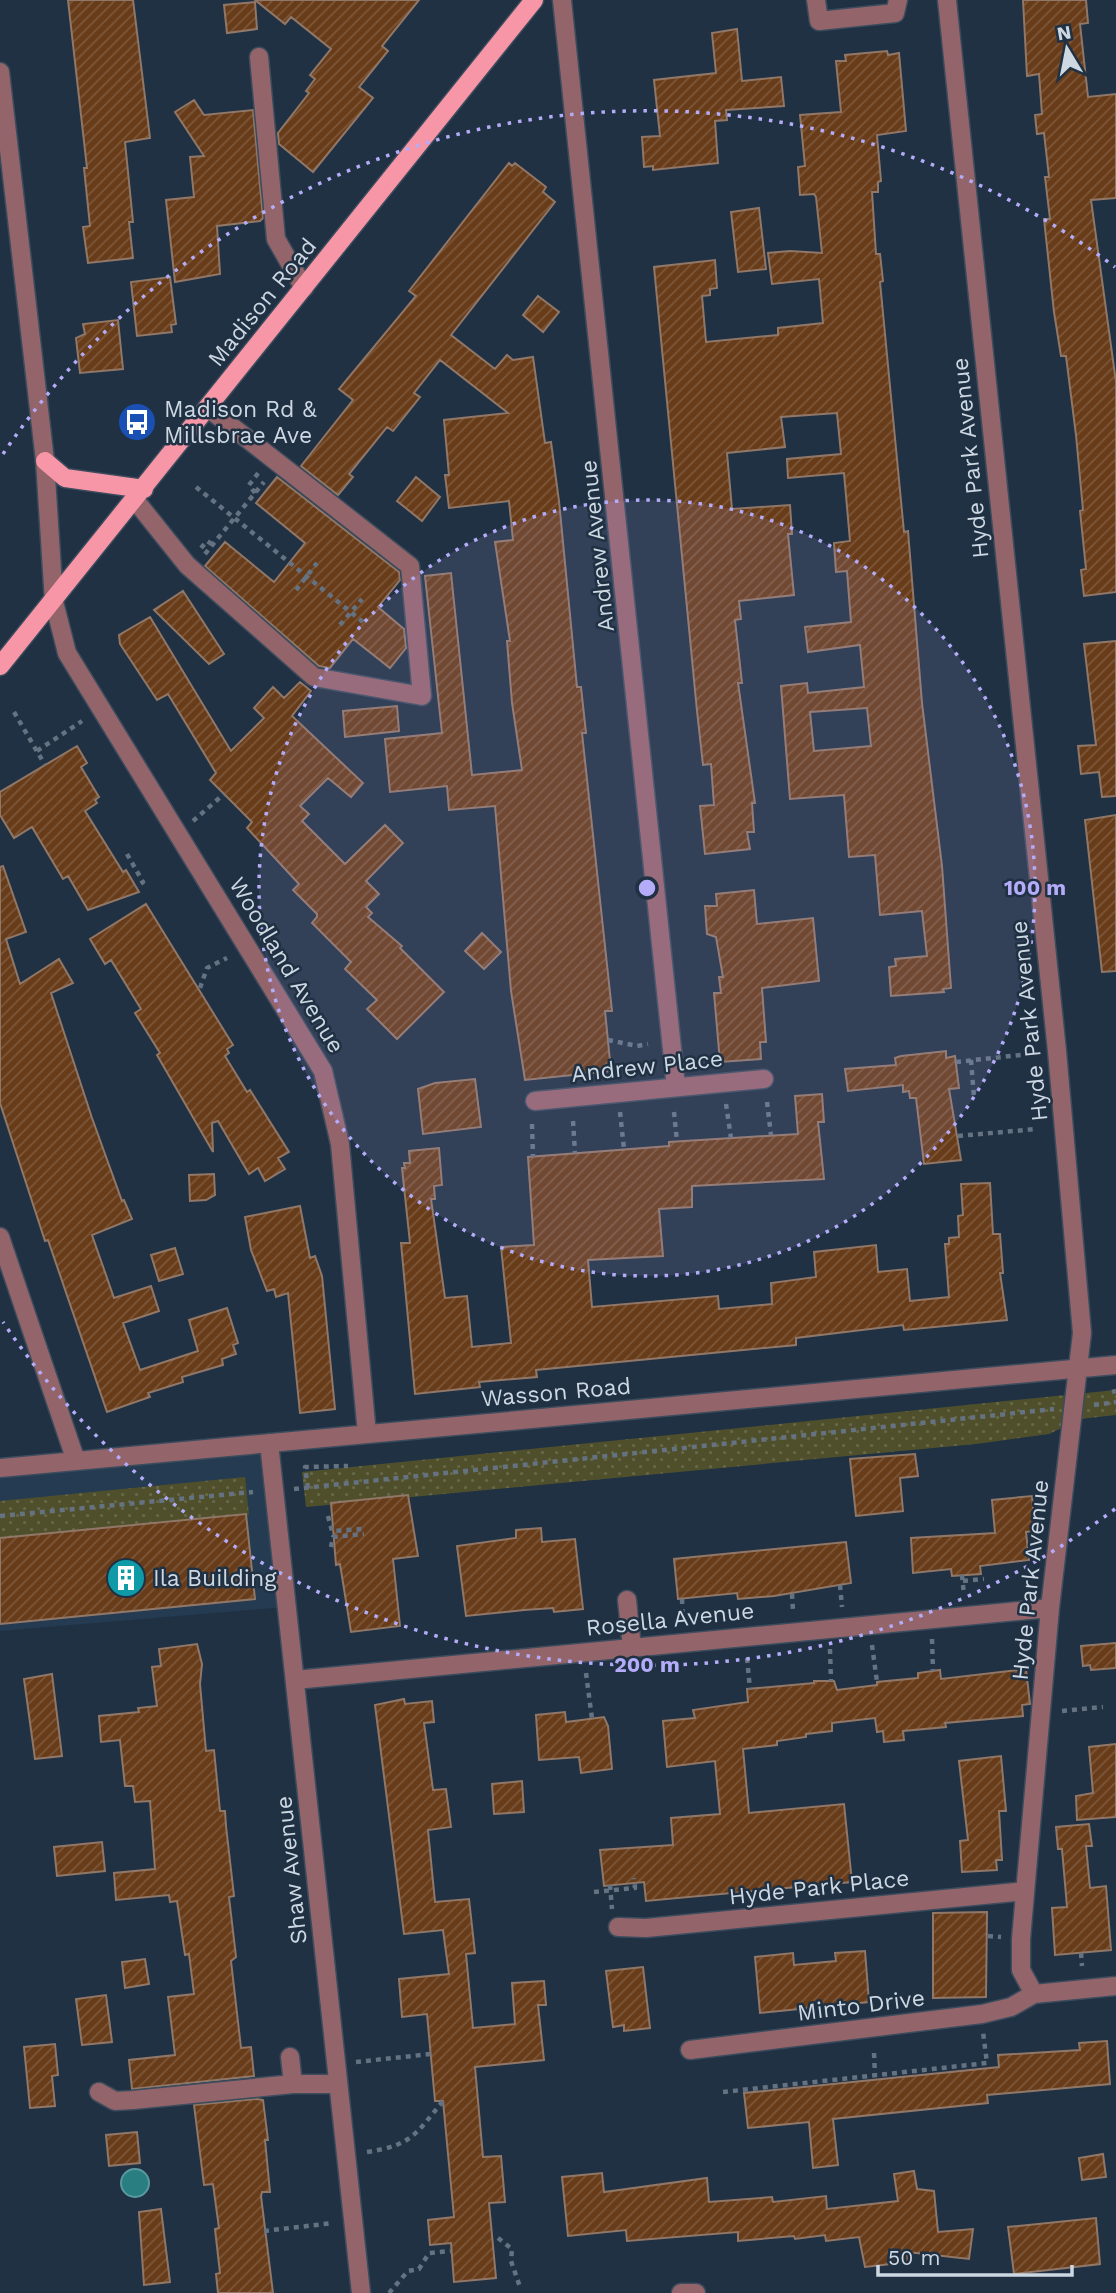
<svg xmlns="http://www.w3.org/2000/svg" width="1116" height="2293" font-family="'Work Sans',sans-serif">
	<defs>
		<pattern id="park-dots" width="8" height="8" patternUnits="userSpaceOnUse" patternTransform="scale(1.75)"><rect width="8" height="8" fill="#4f502b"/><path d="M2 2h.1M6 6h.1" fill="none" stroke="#67684a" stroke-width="1.8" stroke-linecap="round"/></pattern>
		<pattern id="building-hatch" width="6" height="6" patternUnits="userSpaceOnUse" patternTransform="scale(1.75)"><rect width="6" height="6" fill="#683c19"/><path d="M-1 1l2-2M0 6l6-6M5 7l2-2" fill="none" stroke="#7c573a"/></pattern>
	</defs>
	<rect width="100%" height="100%" fill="#203143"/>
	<path fill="#243b51" d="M269,1443l18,164 -287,24v-163z"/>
	<path fill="url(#park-dots)" d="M1116,1390v25l-36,4 -31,15 -73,10 -670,63 -4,-35z
		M245,1477l4,38 -249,24v-38z"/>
	<path fill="#297e82" stroke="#5a999f" stroke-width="2" d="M121 2183a14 14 0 1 1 28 0a14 14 0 1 1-28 0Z"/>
	<path fill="url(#building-hatch)" stroke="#907767" stroke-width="2" fill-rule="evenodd" d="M68,0h65l17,138 -25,4 8,80h-4l4,36 -45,5 -5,-36 7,-1 -6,-58h3z
		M255,0h164l-37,46 6,5 -29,36 14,11 -60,74 -34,-28 -1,-11 31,-40 -3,-2 9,-12 -5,-4 21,-26 -40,-32 -6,7z
		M1023,0h63l2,23 -8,1 8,73 28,-3v104l-25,2 25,182v210l-32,4 -3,-26 5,-1 -6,-58 3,-1 -7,-75 -10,-79h-5l-7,-44 -10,-93h6l-5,-42h4l-5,-44 -7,1 -2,-19 7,-1 -3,-40 -12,2z
		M255,2l2,27 -30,4 -3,-28z
		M737,29l5,52 39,-4 3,29 -58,4 1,10 -12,1 3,42 -65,7v-4l-9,1 -2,-30 18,-1 -6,-56 62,-7 -4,-40z
		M887,51l1,4 11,-2 7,78 -29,4 4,46 -3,1v10h-6l4,62h4l3,27 -3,1 24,250 4,-1 14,172 20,163 9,122 -8,1 1,3 -53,4 -2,-29 7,-1 -1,-7 32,-3 -5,-45 -42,4 -5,-60 -26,2 -5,-62 -54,4 -9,-113 26,-3 1,10 56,-6 -4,-42 -52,7 -3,-25 46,-5 -4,-51 -11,1 -2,-29 16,-2 -6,-68 -56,5 -1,-19 54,-5 -4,-41 -56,4 4,30 -58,6 5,56 58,-4 2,29h-4l6,61 -55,6 2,18 -6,1 7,63h-4l17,120h-3l2,29h-7l3,17 -45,5 -5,-48 14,-1 -3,-41 -8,1 -6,-54 -43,-444 61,-7 2,28 -7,1v6l-8,1 4,46 72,-7v-7l45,-5 -4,-44 -47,5 -4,-31 22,-2 32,2 -6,-56 -2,-3 -14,1 -2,-28 7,-1 -5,-51 41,-3 -5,-51h10l-1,-6zM867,708l4,38 -57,5 -4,-39z
		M194,100l10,15 49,-5 10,108 -3,3 -43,5 3,48 -45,8 -9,-82 28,-3 -4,-40 14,-1 -29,-44z
		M509,163l3,3 3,-3 31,24 -3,5 12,10 -104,133 44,34 12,-14 6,5 20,-3 12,86 6,-1 8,59 18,186h4l5,46h-4l30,278h-7l6,60 -86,9 -14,-89 -16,-185 -46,4 -2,-24 -57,6 -5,-53 57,-6 -17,-157 26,-3 21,202 50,-5 -10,-67 -5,-62h3l-15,-99 18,-2 -4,-39 -60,7 -4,-33h4l-5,-55 64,-7 -68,-53 -26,33 6,4 -27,34 -6,-4 -38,47 4,3 -15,18 -37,-29 52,-66 -14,-11 77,-93 -7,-5z
		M759,208l7,61 -28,3 -7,-60z
		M170,277l6,47 -5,1 1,7 -35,4 -6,-54z
		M538,296l21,16 -16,20 -20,-17z
		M118,320l5,49 -43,4 -4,-35 9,-4 -2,-10z
		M277,477l122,95 1,8 -22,27 26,22 2,19 -16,20 -37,-29 -23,29 -11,-2 -114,-100 20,-24 49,40 31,-39 -49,-40z
		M416,477l24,20 -18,24 -25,-20z
		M183,591l41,63 -15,10 -55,-54z
		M150,617l81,134 33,-33 -10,-10 19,-21 11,11 16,-16 11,9 -19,25 71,67 -12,14 -23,-19 -28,28 9,8 -7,7 43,43 40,-39 18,18 -37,38 13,13 -13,13 6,6 -4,4 34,29 -2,2 44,44 -47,47 -30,-30 10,-9 -32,-31 6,-7 -39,-39 5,-6v-3l-24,-24 6,-6 -52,-56 5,-6 -42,-42 6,-7 -48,-79 -11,6 -37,-56 -1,-9z
		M1116,641v155l-14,1 -3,-25 -18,2 -3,-28 18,-1 -12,-101z
		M397,706l2,25 -54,6 -2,-26z
		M77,746l10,17 -6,4 18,30 -4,3 2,3 -12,8 38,61 3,-2 13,22 -51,18 -20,-34 -5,3 -31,-52 -18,11 -14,-23v-23z
		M1116,815v156l-14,1 -17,-152z
		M3,866l23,66 -20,7 14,45 39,-25 14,24 -22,10 41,125 30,83 2,-1 8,19 -40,16 22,63 37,-12 8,25 -36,12 17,47 58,-19 -9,-31 38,-12 11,35 -5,2 3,9 -14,5 1,6 -41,12 1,5 -35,11 2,4 -43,15 -59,-172 -3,1 -45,-138v-236z
		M754,890l3,34 56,-6 6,63 -57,7 4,54h-6l1,17 -41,3 -6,-69h7l-2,-16h4l-7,-40 -9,-3 -2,-28h12l-1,-12z
		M146,904l87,141 -6,4 2,4 -4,3 22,36 3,-2 39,62 -11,6 7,11 -20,12 -7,-13 -9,6 -31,-53 -6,2 1,29 -56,-97 3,-2 -25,-40 6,-4 -30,-49 -6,4 -15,-25z
		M482,933l19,19 -17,17 -19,-18z
		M946,1051v7l9,-2 4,32 -10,1 12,71 -37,4 -8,-66h-6l-1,-7 -6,1v-7l-55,6 -3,-22 51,-4 -1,-7 6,-2z
		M475,1079l6,48 -58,7 -5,-45 17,-6z
		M822,1094l2,28h-6l6,57 -132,7v21l-33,2 4,47 -75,4 4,47 126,-11 1,13 53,-5 -1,-21 45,-6 -2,-25 62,-7 2,27 29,-3 3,32 39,-4 -4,-53h4v-6l10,-1 -1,-21 5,-1 -2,-31 29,-1 3,51h7l3,39h-3l7,47 -103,10 -1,-5 -107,13v7l-260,25 1,7 -58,5 1,5 -65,7 -14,-151h9l-8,-75h3l-1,-5h6l-1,-12 30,-3 3,37 -8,1 1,13h-4l14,99 22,-2 5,51 39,-4 -10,-96 33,-2 -6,-88 141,-11v-4l129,-8 -3,-38z
		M214,1174l1,21 -9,5 -16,1 -1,-26z
		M300,1206l10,52 5,-2 7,20 13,133 -35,4 -12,-120 -12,4 -2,-8 -7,2 -16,-41 -6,-33z
		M175,1248l8,26 -24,7 -8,-26z
		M915,1454l3,22 -18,2 3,33 -47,5 -6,-57z
		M408,1495l10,61 -25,3 7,67 -49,6 -11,-68 -4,1 -5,-62z
		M1032,1496l3,35 -9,1 3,28 -49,6 1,8 -29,2 -1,-7 -38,4 -2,-35 84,-5 -3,-33z
		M246,1514l9,85 -255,25v-86z
		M541,1528l1,14 33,-3 8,70 -29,3 -1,-4 -29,2 -58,6 -9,-70 59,-8v-8z
		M846,1542l5,41 -77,13 -36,3 -1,-6 -59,6 -4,-40z
		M1116,1643v25l-25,2 -1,-5 -7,1 -2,-20z
		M197,1644l5,20 -2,20 6,67 8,-1 6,61h5l1,15 8,70 -5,1 7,60 -5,4 10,87 10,-1 3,29 -122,13 -3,-29 46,-5 -7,-58 26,-3 -5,-40 -4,1 -8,-54 -7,1 -1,-7 -53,5 -2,-27 41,-4 -5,-68 -15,1 -2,-16h-8l-5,-46 -19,2 -2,-26 40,-4 -1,-4 19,-2 -5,-39 9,-1 -2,-17z
		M1026,1669l4,35 -8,1 1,11 -78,7 1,4 -43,4 1,9 -20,2 -1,-11 -6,1 -2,-14 -43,5v8l-26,3v3l-29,4v4l-34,4 6,64 95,-9 8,78 -206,19 -2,-19 -40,4 -4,-36 73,-5 -2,-27 49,-4 -5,-53 -48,6 -4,-46 32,-3 -2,-8 55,-8 -1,-13 67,-6v-2h20l3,9 40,-5v-3l41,-4v-5l22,-3 1,9z
		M52,1674l10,82 -27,3 -11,-80z
		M404,1699l1,5 27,-3 2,21 -10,1 9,67 13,-1 5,38 -23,3 7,72 34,-3 6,54 -9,1 7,74 42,-4 -3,-41 32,-2 2,24h-8l6,55 -69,7 8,90 18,-1 4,46 -16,1 7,75 -42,4 -3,-39 -21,2 -2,-25 26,-3 -11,-116h-8l-8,-87 -25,3 -3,-38 50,-5 -6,-44 -39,4 -29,-229z
		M565,1712l1,10 38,-5 4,9 4,43 -31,4 -2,-16 -40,3 -3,-45z
		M1116,1744v73l-39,3 -1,-24 17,-3 -4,-46z
		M1001,1756l5,55h-7l3,49h-6l1,10 -35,2 -2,-31 8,-1 -9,-79z
		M522,1781l2,31 -30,2 -2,-30z
		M1089,1824l3,22h-6l4,42 16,-2 5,64 -56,5 -3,-47 15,-1 -5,-58h-4l-2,-22z
		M102,1842l3,29 -48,5 -3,-29z
		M987,1912l-1,85 -53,1v-85z
		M865,1951l4,51 -109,11 -5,-56 38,-4 1,12 42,-4 -1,-8z
		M145,1959l4,25 -24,4 -3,-26z
		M643,1967l7,61 -26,3v-6l-11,2 -7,-56z
		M106,1995l6,47 -30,3 -6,-46z
		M1107,2041l3,43 -123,11 1,8 -155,16 5,46 -25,3 -4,-46 -61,6 -4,-35 255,-26 -1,-12 82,-5 -1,-7z
		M55,2044l3,31 -6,1 3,30 -25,2 -6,-61z
		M257,2099l6,1 5,40h-3l5,52h-8l-1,4 12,97h-55l-2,-19 4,-1 -5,-44 4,-1 -6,-44 -9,1 -10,-80z
		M137,2132l3,31 -31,3 -3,-31z
		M1103,2154l3,23 -24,3 -3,-22z
		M914,2171l3,18 17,2 4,41 35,-3 -4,30 -62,-7 1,10 -43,5 -6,-30 -33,4 -1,-6 -30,4 -1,-3 -56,5v-9l-111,9 -1,-11 -58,6 -6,-59 40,-4 2,19 103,-14 2,24 63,-5 1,5 53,-6 1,13 71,-8 -4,-27z
		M161,2209l9,73 -26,3 -5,-73z
		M1096,2218l4,46 -86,10 -6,-47z"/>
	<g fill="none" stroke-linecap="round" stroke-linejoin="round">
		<defs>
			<path id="minor" d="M562,0l114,1087
				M816,0l3,21 76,-8 3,-13
				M947,0l110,1051 25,282 -32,275 -29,331v31l13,24
				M259,57l17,182 28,49
				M0,72l45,389 9,141 13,51 256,418 17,73 27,290
				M135,500l52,65 127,112 108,19 -12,-130 -202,-158
				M535,1101l229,-22
				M0,1237l76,224
				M269,1443l92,850
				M0,1468l1116,-103
				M627,1600l5,48
				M295,1680l755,-72
				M618,1927l28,1 379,-37
				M690,2050l292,-36 29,-7 23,-13 82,-8
				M290,2057l3,27h45
				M99,2092l16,9 18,-1 160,-16
				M681,2293h15"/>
			<path id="major" d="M45,461l20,17 79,11
				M0,666l534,-666"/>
		</defs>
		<use href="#minor" stroke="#3c4c5d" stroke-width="21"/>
		<use href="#major" stroke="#3c4c5d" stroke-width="21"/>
		<path stroke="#647282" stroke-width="4.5" stroke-dasharray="5 5" stroke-linecap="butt" d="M196,487l167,135
			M255,493l-6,-8 10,-13
			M201,548l6,-7 6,4
			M205,554l59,-72
			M296,590l21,-27
			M340,625l22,-26
			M14,712l31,53
			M37,751l45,-30
			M193,821l31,-27
			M127,854l16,28 -7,5
			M200,988l7,-20 20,-10
			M608,1040l29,6 11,-2
			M971,1060l3,37
			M956,1062l83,-9
			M767,1102l4,33
			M726,1104l5,34
			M620,1112l4,37
			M674,1112l3,30
			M573,1121l2,32
			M532,1124l1,33
			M958,1136l78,-7
			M1112,1392l4,-1
			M1094,1405l22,-3
			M308,1488l-3,-21 43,-1
			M294,1489l760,-80
			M0,1516l253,-24
			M328,1516l4,15 31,-2
			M331,1547l2,-10 31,-3
			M962,1575l2,20
			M963,1581l21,-2
			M840,1585l2,22
			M792,1594l1,17
			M682,1599l1,25
			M932,1639l1,32
			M872,1645l5,37
			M830,1649l1,32
			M747,1658l3,31
			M586,1673l6,46
			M1062,1711l41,-4
			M884,1881l14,-2
			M610,1885l2,24
			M594,1892l41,-4 -1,-10
			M988,1936l13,1
			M1081,1953l1,13
			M874,2053l1,23
			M356,2062l75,-8
			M723,2092l264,-29 -4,-31
			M367,2152c45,-7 48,-17 76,-51
			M264,2231l69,-8
			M498,2238l14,11 -1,12 9,26
			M389,2293l19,-22 11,-2 10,-16 22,-2"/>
		<use href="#minor" stroke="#94646b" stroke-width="18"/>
		<use href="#major" stroke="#f796a6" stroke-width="18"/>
	</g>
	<circle cx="647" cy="888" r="388" fill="#b4acf9" fill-opacity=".12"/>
	<g fill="none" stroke="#b4acf9" stroke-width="3.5" stroke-dasharray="3.5 7">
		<circle cx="647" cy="888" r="388"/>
		<path d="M1115 1509A777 777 0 0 1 3 1322M3 454A777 777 0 0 1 1115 267"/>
	</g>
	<defs>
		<symbol id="bus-disc" viewBox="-11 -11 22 22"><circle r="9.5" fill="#1a4fb4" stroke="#203143"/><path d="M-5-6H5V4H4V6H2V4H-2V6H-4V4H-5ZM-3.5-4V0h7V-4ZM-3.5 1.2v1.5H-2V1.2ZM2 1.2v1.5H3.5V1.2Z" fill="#fff"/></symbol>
		<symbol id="building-disc" viewBox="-11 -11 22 22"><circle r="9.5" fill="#0f9aa8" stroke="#203143"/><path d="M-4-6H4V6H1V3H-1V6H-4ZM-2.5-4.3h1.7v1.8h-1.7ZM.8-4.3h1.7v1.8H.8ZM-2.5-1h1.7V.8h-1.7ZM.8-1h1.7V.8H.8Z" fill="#fff"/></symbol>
	</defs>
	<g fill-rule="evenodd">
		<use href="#bus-disc" x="115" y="400" width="44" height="44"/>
		<use href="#building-disc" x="104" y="1556" width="44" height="44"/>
	</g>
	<g text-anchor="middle" stroke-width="5" stroke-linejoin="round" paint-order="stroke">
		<g font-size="23" fill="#cdd8e3" stroke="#203143">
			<text transform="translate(262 302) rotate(-51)" y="8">Madison Road</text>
			<text transform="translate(970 458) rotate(-96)" y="8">Hyde Park Avenue</text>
			<text transform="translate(597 546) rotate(-96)" y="8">Andrew Avenue</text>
			<text transform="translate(287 965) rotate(59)" y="8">Woodland Avenue</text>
			<text transform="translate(1029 1021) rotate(-96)" y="8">Hyde Park Avenue</text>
			<text transform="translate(647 1066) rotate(-6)" y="8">Andrew Place</text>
			<text transform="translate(556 1392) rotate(-5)" y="8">Wasson Road</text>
			<text transform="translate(1030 1580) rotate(-84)" y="8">Hyde Park Avenue</text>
			<text transform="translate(670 1619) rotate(-6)" y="8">Rosella Avenue</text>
			<text transform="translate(291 1870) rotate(-96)" y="8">Shaw Avenue</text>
			<text transform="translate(819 1887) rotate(-6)" y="8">Hyde Park Place</text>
			<text transform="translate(861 2005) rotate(-7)" y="8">Minto Drive</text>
		</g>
		<g font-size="23" fill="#cdd8e3" stroke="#203143" text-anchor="start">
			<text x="164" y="417">Madison Rd &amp;<tspan x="164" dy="26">Millsbrae Ave</tspan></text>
			<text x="153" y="1586">Ila Building</text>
		</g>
	</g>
	<circle cx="647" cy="888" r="10" fill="#b4acf9" stroke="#203143" stroke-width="3.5"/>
	<g font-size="21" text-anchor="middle" font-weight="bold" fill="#b4acf9" stroke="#203143" stroke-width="5" stroke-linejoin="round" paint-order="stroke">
		<text x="1035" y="895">100 m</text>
		<text x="647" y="1672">200 m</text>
	</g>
	<g transform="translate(1067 49) rotate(350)" stroke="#203143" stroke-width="5" paint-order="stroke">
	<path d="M0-5L12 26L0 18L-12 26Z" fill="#cdd8e3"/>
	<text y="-10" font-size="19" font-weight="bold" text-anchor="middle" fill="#cdd8e3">N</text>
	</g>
	<path d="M878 2265v10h194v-10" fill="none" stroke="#cdd8e3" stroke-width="3.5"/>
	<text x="888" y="2265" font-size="21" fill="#cdd8e3" stroke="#203143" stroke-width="5" paint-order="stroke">50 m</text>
</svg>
